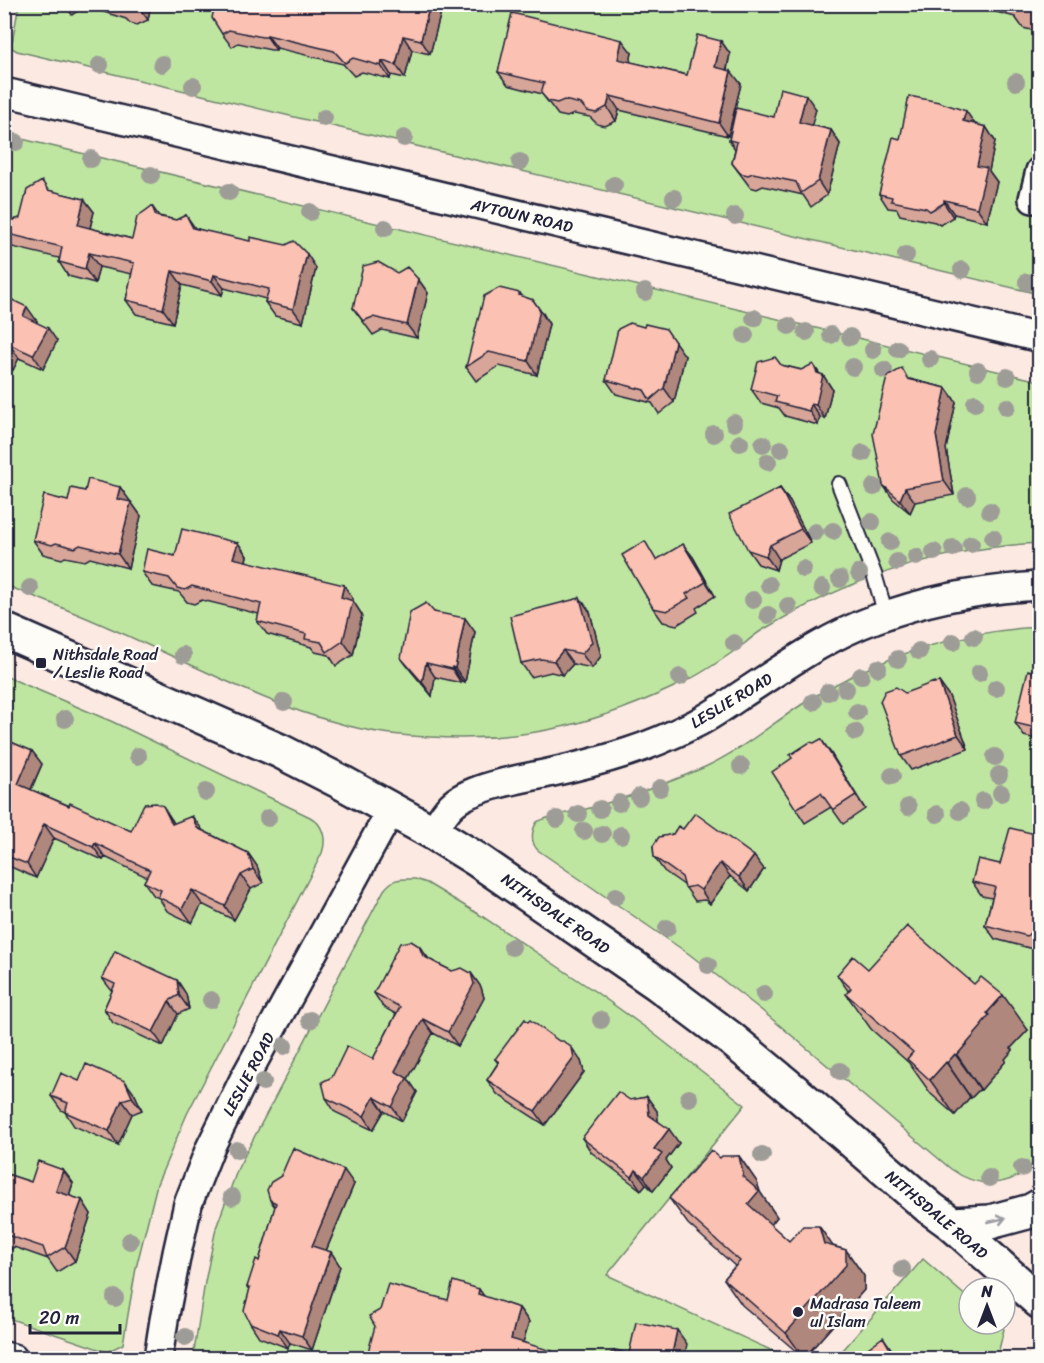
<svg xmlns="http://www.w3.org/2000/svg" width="1044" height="1363" font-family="Sriracha,sans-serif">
	<rect width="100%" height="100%" fill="#fceae2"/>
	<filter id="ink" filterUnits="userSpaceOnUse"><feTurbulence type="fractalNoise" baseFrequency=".0167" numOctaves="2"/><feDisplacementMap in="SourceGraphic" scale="12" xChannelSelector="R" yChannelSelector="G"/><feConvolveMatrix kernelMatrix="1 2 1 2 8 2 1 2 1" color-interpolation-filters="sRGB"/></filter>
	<g filter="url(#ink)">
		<path fill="#bfe6a1" stroke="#70846e" stroke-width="1.5" d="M19,4l1020,1v289l-1022,-243 -5,-3v-5z
			M5,135l1034,246v162c-98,5 -188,34 -273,85 -8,4 -15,10 -22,16 -18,13 -36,26 -56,36 -83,42 -163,63 -257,57 -31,-1 -63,-5 -93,-14 -61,-16 -118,-45 -175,-71 -51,-24 -106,-47 -158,-67z
			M1039,627v531c-24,29 -58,33 -88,11l-191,-160 -71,-55 -150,-103c-9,-7 -8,-20 -2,-29 16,-8 39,-10 57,-15 38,-11 75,-24 111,-40 39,-18 71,-47 107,-69 68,-42 148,-67 227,-71z
			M5,676l108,46 197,95c13,7 17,22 12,36l-135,261 -30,70 -21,84 -13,76 -16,8 -102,-35z
			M415,879l12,4 53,32 113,75 56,40 96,75 -138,170 181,83h-595l12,-76 11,-54 22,-60 146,-278c10,-13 16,-11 31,-11z
			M923,1259l46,40v25h29l6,5 -7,29h-161z"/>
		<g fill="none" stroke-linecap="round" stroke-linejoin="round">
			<defs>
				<path id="lane" d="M839,484l35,90 12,41"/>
				<path id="street" d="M4,92l1036,246
					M1033,199l7,-28
					M432,832c7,-9 13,-22 22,-29 19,-16 65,-24 90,-29 28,-6 56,-13 84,-22 22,-7 45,-17 67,-28 16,-8 31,-19 46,-29 43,-28 85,-58 134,-76 53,-20 108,-30 165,-33
					M4,1356l9,2
					M158,1358l6,-38 13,-67 11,-49 22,-56 33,-67 148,-271"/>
				<path id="secondary" d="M4,630l276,121 61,31 91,50 44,27 182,125 72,54 70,58 130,112 22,16 88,78
					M952,1224l38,-2 41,-11 9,-5"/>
			</defs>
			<use href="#lane" stroke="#22223b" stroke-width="18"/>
			<use href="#street" stroke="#22223b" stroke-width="32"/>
			<use href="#secondary" stroke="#22223b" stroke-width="38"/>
			<use href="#lane" stroke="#fdfcf7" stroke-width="14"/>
			<use href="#street" stroke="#fdfcf7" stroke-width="27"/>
			<use href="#secondary" stroke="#fdfcf7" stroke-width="33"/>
		</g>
		<g fill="#9e9c97">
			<circle cx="162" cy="64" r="9"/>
			<circle cx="100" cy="65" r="9"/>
			<circle cx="1016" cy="82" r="9"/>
			<circle cx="193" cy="86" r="9"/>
			<circle cx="324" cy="118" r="9"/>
			<circle cx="404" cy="138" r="9"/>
			<circle cx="16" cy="142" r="9"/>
			<circle cx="91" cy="159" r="9"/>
			<circle cx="520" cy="162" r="9"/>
			<circle cx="151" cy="175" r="9"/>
			<circle cx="614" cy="185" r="9"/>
			<circle cx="229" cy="192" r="9"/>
			<circle cx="674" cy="198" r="9"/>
			<circle cx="310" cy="212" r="9"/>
			<circle cx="735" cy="216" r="9"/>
			<circle cx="385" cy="228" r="9"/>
			<circle cx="906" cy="255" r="9"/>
			<circle cx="962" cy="270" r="9"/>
			<circle cx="1027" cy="282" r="9"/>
			<circle cx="645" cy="292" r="9"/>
			<circle cx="754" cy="318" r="9"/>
			<circle cx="789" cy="326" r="9"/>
			<circle cx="806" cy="332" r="9"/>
			<circle cx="745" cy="335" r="9"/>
			<circle cx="831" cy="335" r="9"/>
			<circle cx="850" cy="337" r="9"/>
			<circle cx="898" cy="349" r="9"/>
			<circle cx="873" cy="350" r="9"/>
			<circle cx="930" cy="359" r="9"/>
			<circle cx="853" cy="367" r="9"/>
			<circle cx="884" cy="370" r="9"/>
			<circle cx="978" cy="371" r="9"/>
			<circle cx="1007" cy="377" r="9"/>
			<circle cx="975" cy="403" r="9"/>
			<circle cx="1007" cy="407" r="9"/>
			<circle cx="734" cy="423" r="9"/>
			<circle cx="714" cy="434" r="9"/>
			<circle cx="740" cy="443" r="9"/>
			<circle cx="763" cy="444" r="9"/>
			<circle cx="781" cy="449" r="9"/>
			<circle cx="863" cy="453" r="9"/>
			<circle cx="768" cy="462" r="9"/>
			<circle cx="874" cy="487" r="9"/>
			<circle cx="967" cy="496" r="9"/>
			<circle cx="990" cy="511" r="9"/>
			<circle cx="872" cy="522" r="9"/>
			<circle cx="833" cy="531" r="9"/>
			<circle cx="815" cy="532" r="9"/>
			<circle cx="993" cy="538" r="9"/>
			<circle cx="890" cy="542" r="9"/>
			<circle cx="971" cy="544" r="9"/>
			<circle cx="953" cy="548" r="9"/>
			<circle cx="934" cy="552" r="9"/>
			<circle cx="916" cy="557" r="9"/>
			<circle cx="897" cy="562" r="9"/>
			<circle cx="803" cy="569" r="9"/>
			<circle cx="859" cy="573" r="9"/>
			<circle cx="840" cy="579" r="9"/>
			<circle cx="769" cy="585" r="9"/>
			<circle cx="30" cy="588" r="9"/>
			<circle cx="822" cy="588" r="9"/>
			<circle cx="753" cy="600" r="9"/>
			<circle cx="788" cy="606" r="9"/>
			<circle cx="768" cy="615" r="9"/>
			<circle cx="974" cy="637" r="9"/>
			<circle cx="953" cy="642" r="9"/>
			<circle cx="734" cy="643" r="9"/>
			<circle cx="919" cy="651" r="9"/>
			<circle cx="183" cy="655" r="9"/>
			<circle cx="898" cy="659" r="9"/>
			<circle cx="878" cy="668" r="9"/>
			<circle cx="979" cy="673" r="9"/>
			<circle cx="861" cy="676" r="9"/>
			<circle cx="680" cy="677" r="9"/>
			<circle cx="996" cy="688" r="9"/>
			<circle cx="846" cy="689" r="9"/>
			<circle cx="828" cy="692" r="9"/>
			<circle cx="284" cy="702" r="9"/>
			<circle cx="813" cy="702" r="9"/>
			<circle cx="857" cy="712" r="9"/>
			<circle cx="65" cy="719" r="9"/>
			<circle cx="855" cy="732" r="9"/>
			<circle cx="138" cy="756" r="9"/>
			<circle cx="995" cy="757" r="9"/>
			<circle cx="741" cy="766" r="9"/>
			<circle cx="999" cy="775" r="9"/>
			<circle cx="892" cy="776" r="9"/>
			<circle cx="660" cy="788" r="9"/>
			<circle cx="206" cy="792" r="9"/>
			<circle cx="1001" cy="793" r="9"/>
			<circle cx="639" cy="797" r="9"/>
			<circle cx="983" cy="801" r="9"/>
			<circle cx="619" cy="803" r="9"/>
			<circle cx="908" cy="807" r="9"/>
			<circle cx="600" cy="809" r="9"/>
			<circle cx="960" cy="811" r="9"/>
			<circle cx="578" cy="814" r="9"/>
			<circle cx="937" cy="814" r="9"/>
			<circle cx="268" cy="818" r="9"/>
			<circle cx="557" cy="819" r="9"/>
			<circle cx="584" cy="831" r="9"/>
			<circle cx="602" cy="834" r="9"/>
			<circle cx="621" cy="835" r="9"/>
			<circle cx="616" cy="896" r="9"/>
			<circle cx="667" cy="928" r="9"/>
			<circle cx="512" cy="947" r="9"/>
			<circle cx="708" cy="965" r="9"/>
			<circle cx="764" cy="994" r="9"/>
			<circle cx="211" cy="1000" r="9"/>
			<circle cx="310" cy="1020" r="9"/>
			<circle cx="601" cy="1020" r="9"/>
			<circle cx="284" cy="1046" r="9"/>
			<circle cx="840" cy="1071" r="9"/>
			<circle cx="263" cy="1082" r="9"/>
			<circle cx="689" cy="1098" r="9"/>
			<circle cx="237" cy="1150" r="9"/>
			<circle cx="762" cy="1155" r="9"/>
			<circle cx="1022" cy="1168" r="9"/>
			<circle cx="989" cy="1178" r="9"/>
			<circle cx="232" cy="1197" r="9"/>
			<circle cx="130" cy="1241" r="9"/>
			<circle cx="902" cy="1269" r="9"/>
			<circle cx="115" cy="1298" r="9"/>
			<circle cx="185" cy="1337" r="9"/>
		</g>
		<path fill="#d8a699" stroke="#22223b" stroke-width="1.5" d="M65,4h86l-3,16 -11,5 -7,-2 -4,-4 -41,-13 -13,9z
			M215,4h228l-13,50 -18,-4 -7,28 -14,-3 -1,4 -28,-7 -8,4 -11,-12 -66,-16 -1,2h-5l-33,-7 -6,4 -10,-13z
			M966,4h74v28l-17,-4 -8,-11z
			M721,41l9,13 -3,16 14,14 -13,52 -109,-26 -3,11 -11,5 -8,-2 -7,-7 -16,-3 -7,3 -9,-2 -16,-21 -34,-9 -10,-13 134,-19 -2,9 57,13z
			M816,109l-5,16 20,5 9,14 -13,51 -16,12 -8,-12 -40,-9 -6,3 -7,-2 -18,-24 3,-14 -6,-9 45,-23z
			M975,124l11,3 9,14 -6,30 8,11 -10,40 -33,-8 -1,3 -13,8 -5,-3 -35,-7 -3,-6 -9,-1 -9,-14 21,-55z
			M49,191l35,8 10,13 -4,16 42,11 20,-33 7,10 17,4 10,-5 9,13 121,40 -13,55 -28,-7 -10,-14 1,-3 -42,-11 -2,7 -40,-10 -9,38 -37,-9 -10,-14 6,-26 -33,-7 -4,16 -27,-7 -9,-14v-4l-55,-13v-22l16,-5z
			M397,273l21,6 10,14 -11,45 -35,-8 -9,5 -20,-27z
			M520,293l2,3 21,17 6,11 -12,51 -38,-9 -23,15 -10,-14z
			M4,296l33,25 -1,1 21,19 -14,28 -24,-11 -6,12 -9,-4z
			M685,356l-11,46 -15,12 -7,-11 -36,-9 -10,-14z
			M781,365l42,10 9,14 -7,30 -5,-2 -2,8 -33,-9 -6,-8 -18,-5 -10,-14z
			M910,379l36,9 10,14 -10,47 8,46 -39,7 -5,11 -17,-14 -10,-14z
			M120,487l10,15h1l10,14 -13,52 -38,-10 -5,3 -20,-4 -3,2 -19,-5 -10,-14 35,-39 17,-10z
			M780,488l10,14 21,41 -32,16 -3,11 -18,-6 -10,-14z
			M238,543l9,13 -1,5 107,38v2l9,14 -9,40 -17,11 -7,-11 -14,-3 -4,-5 -44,-13 -10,-13 2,-7 -57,-14 -8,4 -7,-2 -8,-10 -27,-6 -10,-14 33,-16z
			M693,557l22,39 -19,12 2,4 -21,13 -14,-3 -10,-14 4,-49z
			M580,598l10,14 11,44 -9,12 -19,-4 -10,11 -12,-3 -20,5 -10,-14z
			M434,612l41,20 -10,50 -3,-1 -1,2 -26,-6 -3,19 -21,-25 -10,-13z
			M1040,673v67l-16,-4 -9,-13z
			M939,682l10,14 19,53 -57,21 -10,-14 4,-63z
			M4,739l28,12 10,13 -11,26 100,41 41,-11 2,4 28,6 46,23 9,13 6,17 -12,6 -17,31 -32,-16 -10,19 -25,-12 -8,-13 -5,-2 -10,-14 3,-5 -42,-20 -2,3 -49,-22 -18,40 -32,-14z
			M830,752l35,57 -22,15 -12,-17 -26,16 -9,-14z
			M1040,835v112l-3,3 -42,-11 -10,-14 7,-27 -10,-2 -10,-14 28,-18z
			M653,846l111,23 -15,22 -19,-15 -20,28 -5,-4 -10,1 -11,-16 -20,-14 -10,-14z
			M419,946l9,13 24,12 19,2 10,14 3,11 -26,48 -25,-13 -25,46 9,13 -15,29 -18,-10 -11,19 -38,-18 -9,-14 47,-39 23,-45 -13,-7 -9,-14z
			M868,969l160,61 -17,18 2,2 -8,9 1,2 -25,29 -1,-1 -9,9 -1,-1 -15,18 -24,-21 -22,-31 -38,-34 -25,-35 3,-2 -12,-17z
			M102,978l75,2 9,14 3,15 -11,5 -15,32 -50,-23 -9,-14 8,-18z
			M495,1059l86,2 3,11 -39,53 -48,-31 -10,-14 11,-17z
			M79,1081l56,14 7,15 -10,4 -14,31 -44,-19 -9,-14 -4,-2 -10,-14z
			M647,1097l10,14 1,10 21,22 -13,17 5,8 -18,23 -7,-7 -5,6 -50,-38 -9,-14 48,-38z
			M739,1156l18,26 3,10 17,25 -6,8 18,16 44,5 13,4 18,26v14l-60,68 -62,-53 -18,-26 11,-13 -47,-42 -19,-26 51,-40z
			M63,1170l10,13 -4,13 13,4 9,14 -16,47 -18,11 -9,-13 -34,-12 -10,7v-81l27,9z
			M354,1184l-28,67 5,1 9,14 -28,84 -22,-7 -2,5 -29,-11 -9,-14v-32l-3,-4 12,-26 16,-54 -5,-7z
			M485,1297l34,11 10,14 -6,20 35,17h-188l78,-59z"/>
		<path fill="#b0877d" stroke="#22223b" stroke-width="1.5" d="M138,4h13l-3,16 -10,-14z
			M430,4h13l-13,50 -9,-14z
			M267,35l10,13 -1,2 -9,-13z
			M403,36l9,14 -7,28 -9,-13z
			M622,40l10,13 -4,19 -10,-13z
			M721,41l9,13 -6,26 -9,-13z
			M382,61l9,14 -1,4 -9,-13z
			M731,71l10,13 -13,52 -9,-13z
			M806,95l10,14 -7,27 -10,-14z
			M610,96l9,14 -3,11 -9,-14z
			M966,111l9,13 -12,-3z
			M986,127l9,14 -6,30 8,11 -10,40 -10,-14v-42z
			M831,130l9,14 -13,51 -9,-14z
			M84,199l10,13 -7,27 -9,-14z
			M944,200l10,14 -1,3 -9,-14z
			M89,253l10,14 -4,16 -10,-14z
			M307,254l9,14 -13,55 -10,-14z
			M172,271l10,14 -9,38 -10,-14z
			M214,275l10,13 -2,7 -10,-14z
			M418,279l10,14 -11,45 -10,-13z
			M533,300l16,24 -12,51 -9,-14z
			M27,307l10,14 -4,8 -10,-13z
			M48,328l9,13 -14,28 -10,-14z
			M675,342l10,14 -11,46 -10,-14z
			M9,344l10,14 -6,12 -9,-12v-4z
			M813,364l9,13 1,-2 9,14 -7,30 -9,-14 1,-32z
			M946,388l10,14 -10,47 8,46 -10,-14 -8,-46z
			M811,404l9,13 -2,8 -9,-14z
			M120,487l10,14 -3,12 -10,-14z
			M780,488l10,14 21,41 -10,-14z
			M905,488l10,14 -5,11 -10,-13z
			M131,502l10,14 -13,52 -10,-14z
			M238,543l9,13 -4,16 -10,-14z
			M683,544l10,13 22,39 -9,-14z
			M770,545l9,14 -3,11 -10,-14z
			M344,585l9,14v2l9,14 -9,40 -10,-14 -2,-44z
			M580,598l10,14 11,44 -9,12 -10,-14z
			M465,618l10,14 -10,50 -10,-14z
			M563,650l10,14 -10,11 -9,-14z
			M426,663l9,14 -3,19 -10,-14z
			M452,667l10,14 -1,2 -9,-14z
			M939,682l10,14 19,53 -10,-14z
			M821,739l9,13 35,57 -9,-14z
			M32,751l10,13 -15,34 -9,-14z
			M163,806l9,14 10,18 -10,-14z
			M192,816l10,13 4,13 -9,-14z
			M44,824l10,14 -18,40 -9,-14z
			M95,843l10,14 -2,3 -10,-13z
			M248,853l9,13 6,17 -10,-14z
			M754,856l10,13 -15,22 -10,-14z
			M720,863l10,13 -20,28 -9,-14z
			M241,875l10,14 -17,31 -9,-14z
			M192,890l10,14 -10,19 -10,-14z
			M1040,910v23l-5,-6z
			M419,946l10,13 -6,-3z
			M471,973l10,14 3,11 -26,48 -10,-14z
			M177,980l9,14 3,15 -10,-14z
			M1003,995l25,35 -17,18 2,2 -8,9 1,2 -25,29 -24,-35 24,-30 6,-12z
			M169,1001l9,13 -15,32 -10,-14z
			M423,1019l10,14 -25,46 9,13 -15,29 -10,-14 3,-36z
			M572,1048l9,13 3,11 -39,53 -10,-14z
			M955,1054l25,35 -9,9 -24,-35z
			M946,1062l24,35 -15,18 -25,-35z
			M125,1081l10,14 7,15 -10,-13z
			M374,1097l10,14 -11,19 -9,-14z
			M647,1097l10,14 2,17 -10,-13z
			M122,1100l10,14 -14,31 -9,-14z
			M669,1129l10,14 -13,17 5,8 -18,23 -9,-14 10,-28z
			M739,1156l18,26 3,10 17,25 -11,13 -18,-26 -6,-28z
			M63,1170l10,13 -7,22 -10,-14z
			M344,1170l10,14 -32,76 -10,-14z
			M636,1170l10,14 -5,6 -9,-13z
			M82,1200l9,14 -16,47 -10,-14z
			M819,1226l18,26 9,-2 18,26v14l-60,68 -18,-25 38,-89z
			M331,1252l9,14 -28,84 -10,-14z
			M479,1289l10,14 -11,-9z
			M519,1308l10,14 -9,31 -9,-14z
			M280,1329l10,14 -2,5 -10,-14z
			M677,1330l10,14 -3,15h-13z
			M883,1337l9,13 5,9 -6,-3z
			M552,1351l6,8h-8z"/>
		<path fill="#fbc1b2" stroke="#22223b" stroke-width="1.5" d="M115,4h23v2l-10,5 -8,-2 -3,-4z
			M215,4h215l-9,36 -18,-4 -7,29 -14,-4 -1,5 -28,-8 -8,5 -11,-12 -67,-16v2h-5l-33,-7 -7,4 -10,-16z
			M512,13l110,27 -4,19 69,16 10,-40 24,6 -6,26 16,4 -12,52 -109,-27 -3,11 -11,6 -9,-2 -6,-7 -17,-4 -7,3 -9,-2 -7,-8 3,-10 -46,-11z
			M780,88l26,7 -7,27 32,8 -13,51 -17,12 -5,-11 -43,-9 -5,2 -8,-2 -8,-10 5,-21 -8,-2 7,-32 38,9z
			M909,96l30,6 27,9 -3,10 23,6 -9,39 10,2 -10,40 -33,-8v3l-14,8 -4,-3 -35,-7 1,-4 -13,-3 14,-57 7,2z
			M42,181l6,9 36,9 -6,26 54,14 5,-22 15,-11 4,10 20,4 10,-5 7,13 57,13v-4l36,8 8,-4 13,13 -14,55 -28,-7 4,-13 -55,-14 -2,6 -40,-10 -9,38 -37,-9 8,-37 -45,-10 -4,16 -26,-7 3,-15 -58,-14v-10l16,-5 7,-28z
			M378,262l19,11 10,-6 11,12 -11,46 -34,-8 -10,4 -10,-13 10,-42z
			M499,288l21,5 -1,2 14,5 7,10 -12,51 -39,-9 -23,15 18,-71z
			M4,296l23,11 -4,9 25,12 -15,27 -24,-11 -5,10z
			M630,323l14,4 1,-3 21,5 9,13 -11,46 -14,12 -6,-10 -38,-10 12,-51z
			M775,357l6,8 20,5 12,-6 4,9 6,2 -7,30 -5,-1 -2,7 -34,-9 2,-6 -26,-7 7,-27z
			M902,368l6,11 38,9 -10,47 8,46 -39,7 -5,12 -17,-15 -10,-51 14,-57z
			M88,479l32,8 -3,12 14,3 -13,52 -38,-9 -5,3 -19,-5 -4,2 -19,-5 11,-45 24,6 3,-13 14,3z
			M780,488l21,41 -31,16 -4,11 -18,-6 -19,-36z
			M182,529l56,14 -5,15 111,27 -3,12 12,4 -10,40 -16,11 -6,-10 -16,-3 1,-5 -49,-13 4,-17 -69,-18 -7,4 -8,-2 -8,-10 -27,-6 5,-23 28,7z
			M645,541l11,19 27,-16 23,38 -20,12 3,4 -22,13 -14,-3 -31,-53z
			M580,598l12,44 -10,12 -19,-4 -9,11 -13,-2 -20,4 -11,-47z
			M426,603l8,9 31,6 -10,50 -3,-1v2l-26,-6 -4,19 -21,-24 9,-46z
			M1028,670l12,3v56l-25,-6z
			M934,682v1l5,-1 19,53 -57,21 -21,-55 5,-10 11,-4 9,6z
			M4,739l28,12 -14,33 51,22 1,-3 61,28 13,-27 12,-1 7,3 9,18 20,-8 5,12 51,25 5,16 -12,6 -16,31 -33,-16 -10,19 -24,-12 3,-7 -17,-8 6,-12 -55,-27 -2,4 -49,-23 -17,40 -23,-9z
			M821,739l35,56 -23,15 -12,-17 -25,16 -24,-37 20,-14 -2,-3 20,-13 4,1z
			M695,813l59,43 -15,21 -19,-14 -19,27 -6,-4 -10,2 -3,-11 -28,-20 -1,-11 6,-9 14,-3 5,-8 5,3z
			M1010,828l30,7v67l-2,4h2v4l-5,17 -8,9 -42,-11 10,-38 -23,-5 6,-23 22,5z
			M907,926l67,58 7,-7 22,18 -16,18 2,2 -8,10 1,1 -25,29 -2,-1 -8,9 -1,-1 -16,18 -23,-21 6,-7 -67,-58 5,-6 -14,-13 16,-19 15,13z
			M411,941l8,5 4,10 15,8 14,7 10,-3 9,5 3,11 -26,48 -25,-13 -28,52 12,7 -15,29 -18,-10 -10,19 -38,-18 -4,-16 10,-5 15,-31 26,13 27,-52 -26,-14 26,-50z
			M115,951l62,29 2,15 -10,6 -16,31 -49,-23 11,-25 -13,-6z
			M525,1019l3,3 2,-2 29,21h4l9,7 2,10 -39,53 -48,-31 12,-18 -4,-3z
			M86,1064l39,17 7,16 -10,3 -13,31 -44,-19 3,-9 -17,-7 10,-23 18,8z
			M618,1092l12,8 17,-3 2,18 20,14 -15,20 8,5 -18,23 -8,-7 -4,7 -50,-39z
			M293,1148l51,22 -32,76 19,6 -29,84 -22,-7 -2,5 -28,-11 -6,-12 6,-23 -3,-1 9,-28 3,2 17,-58 -6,-3 -3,-10 4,-8 10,-6z
			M711,1150l9,8 2,-2h17l4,18 -1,2 17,15 -11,13 41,37 14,-15h16l5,18 22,6v15l-60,68 -62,-54 16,-18 -71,-63z
			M38,1161l25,9 -7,21 26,9 -17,47 -18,11 -4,-11 -39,-13v-61l27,9z
			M453,1281l26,8 -1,5 41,14 -8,31 41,12 -2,8h-147l-2,-6 -7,6h-24l-2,-7 7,-26 -6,-10 11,-6 8,-26 60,16z
			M636,1322l41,8 -6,29h-67l1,-2 11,-7 13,4z
			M883,1337l9,15 -1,4 12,3h-56l2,-5 16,4 3,-10z"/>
		<defs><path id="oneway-shaft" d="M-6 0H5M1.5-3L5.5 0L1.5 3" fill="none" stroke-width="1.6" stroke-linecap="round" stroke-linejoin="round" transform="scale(1.5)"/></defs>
		<use stroke="#9a9aa2" href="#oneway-shaft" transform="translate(997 1220) rotate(-13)"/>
	</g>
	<g fill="#22223b" stroke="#fdfcf7" stroke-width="2">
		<rect x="35" y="657" width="12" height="12" rx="3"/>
		<circle cx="798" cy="1312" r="6"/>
	</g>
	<g text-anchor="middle" stroke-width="5" stroke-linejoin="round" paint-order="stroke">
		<g font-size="16" fill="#22223b" stroke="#fdfcf7">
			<text transform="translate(522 215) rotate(13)" y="6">AYTOUN ROAD</text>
			<text transform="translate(731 700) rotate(-31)" y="6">LESLIE ROAD</text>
			<text transform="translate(556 913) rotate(35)" y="6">NITHSDALE ROAD</text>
			<text transform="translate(248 1074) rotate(-62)" y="6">LESLIE ROAD</text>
			<text transform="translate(937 1214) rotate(40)" y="6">NITHSDALE ROAD</text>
		</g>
		<g font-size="16" fill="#22223b" stroke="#fdfcf7" text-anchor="start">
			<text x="53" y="660">Nithsdale Road<tspan x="53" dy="18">/ Leslie Road</tspan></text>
			<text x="810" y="1309">Madrasa Taleem<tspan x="810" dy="18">ul Islam</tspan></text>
		</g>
	</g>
	<rect width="1044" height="1363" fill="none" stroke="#fdfcf7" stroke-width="24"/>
	<rect x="12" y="12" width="1020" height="1339" fill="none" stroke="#22223b" stroke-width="2" filter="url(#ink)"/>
	<g transform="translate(987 1306)"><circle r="28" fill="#fdfcf7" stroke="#a5a5ac" stroke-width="1.5"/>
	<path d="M0-4.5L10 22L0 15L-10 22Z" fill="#22223b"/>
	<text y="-9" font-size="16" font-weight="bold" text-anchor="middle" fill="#22223b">N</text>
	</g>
	<path d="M30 1324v9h90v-9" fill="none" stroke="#22223b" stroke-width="3"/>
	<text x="39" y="1324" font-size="18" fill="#22223b" stroke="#fdfcf7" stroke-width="4.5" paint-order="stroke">20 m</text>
</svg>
